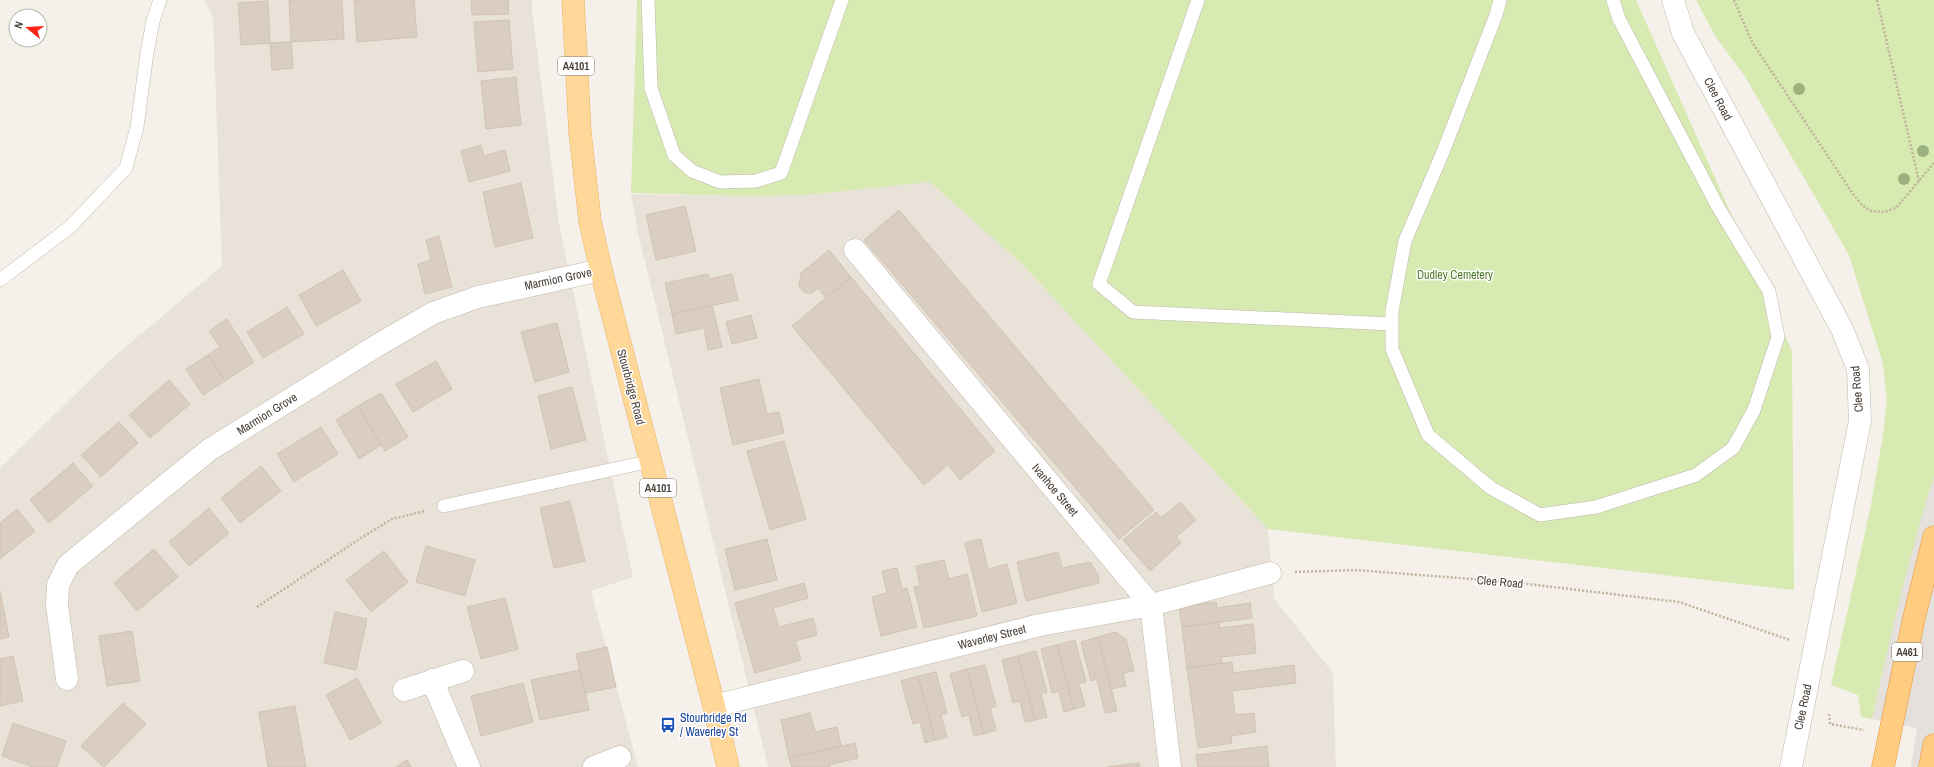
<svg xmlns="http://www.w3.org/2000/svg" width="1934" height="767" font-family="'Archivo Narrow',sans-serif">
	<rect width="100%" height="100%" fill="#f5f1ea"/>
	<path fill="#e9e2d8" d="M205,0h327v10l27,214 74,353 -42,14 47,176h-638v-299l110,-108 112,-94 -9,-248z
		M930,182l91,81 247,266 6,69 59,75 3,94h-568l-130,-534 -7,-39 110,2 65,-1z"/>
	<path fill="#e5e0db" d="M1934,476v291h-23l6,-39 -45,-9 24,-109 22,-84z"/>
	<path fill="#d6eab2" d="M637,0h999l156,351 2,239 -526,-61 -247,-266 -91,-81 -124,13 -65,1 -110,-3z
		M1696,0h238v476c-25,80 -44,161 -62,243l-11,-2 -3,-22 -27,-10 39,-175 13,-75 4,-35 -4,-36 -34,-109 -105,-180 -29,-39z"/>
	<path fill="#dacec2" stroke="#d2c3b2" d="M289,0h53l2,39 -53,3z
		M354,0h60l3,37 -60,5z
		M471,0h37l1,14 -37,1z
		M268,1l2,42 -29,2 -3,-42z
		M509,20l4,49 -35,3 -4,-50z
		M291,42l2,26 -21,2 -2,-27z
		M516,77l5,48 -35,4 -5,-48z
		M481,145l3,11 21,-6 5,21 -41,11 -8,-31z
		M521,183l12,55 -38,9 -12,-55z
		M685,206l11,45 -40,9 -10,-45z
		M899,210l255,300 -35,29 -255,-299z
		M439,236l13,51 -27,7 -7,-30 13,-4 -5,-20z
		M829,250l22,27 -25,21 -8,-10 -6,5h-7l-6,-7 2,-13z
		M343,270l18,31 -45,25 -17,-31z
		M708,274l1,5 23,-5 6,26 -66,14 -7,-31z
		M851,277l144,174 -35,29 -12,-15 -24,20 -132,-159z
		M712,305l10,42 -14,3 -4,-22 -28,6 -4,-20z
		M287,307l17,27 -41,24 -16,-26z
		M751,315l6,23 -25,6 -6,-22z
		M227,319l27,43 -29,19 -17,-26 12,-8 -11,-16z
		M557,323l12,49 -34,10 -14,-50z
		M208,355l17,26 -22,14 -17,-26z
		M436,361l16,28 -39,23 -17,-28z
		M759,379l8,35 12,-2 5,21 -51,12 -13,-57z
		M169,380l21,24 -40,34 -21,-23z
		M572,387l14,53 -35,9 -13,-53z
		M381,393l27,44 -23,14 -27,-45z
		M358,406l23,39 -22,14 -23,-39z
		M119,422l19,21 -37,34 -20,-22z
		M321,427l17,27 -44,28 -17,-28z
		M784,441l22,78 -36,11 -23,-79z
		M73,463l20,23 -44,37 -19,-23z
		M261,466l20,25 -41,32 -19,-25z
		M570,501l15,60 -31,7 -14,-60z
		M1180,502l16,18 -20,17 5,6 -31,28 -27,-31 33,-28 5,6z
		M209,508l20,25 -40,33 -20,-24z
		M17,509l18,22 -35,28v-36z
		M767,539l10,41 -42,10 -10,-41z
		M981,539l7,30 19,-5 10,39 -35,9 -17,-69z
		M426,546l49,14 -10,36 -49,-14z
		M154,549l24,28 -41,34 -23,-28z
		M384,551l24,31 -37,30 -25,-32z
		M1058,552l4,16 28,-6 8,13 1,8 -73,18 -9,-39z
		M944,560l5,19 18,-5 10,42 -53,12 -10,-41 6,-1 -4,-20z
		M897,568l5,21 5,-1 10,39 -36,9 -9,-39 15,-4 -5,-22z
		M804,583l4,15 -35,10 6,19 34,-9 4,17 -22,6 6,19 -46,13 -20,-70z
		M0,591l9,46 -9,2z
		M505,598l13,51 -37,10 -14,-52z
		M1216,602l1,6 33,-5 2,15 -70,9 -3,-20z
		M335,612l32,7 -11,51 -32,-7z
		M1219,622l1,6 33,-4 3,29 -35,4 1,6 -35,5 -5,-41z
		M132,631l8,50 -33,5 -8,-50z
		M1115,632l11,7 8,32 -11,2 3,13 -15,3 -13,-52z
		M1098,637l19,74 -12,2 -8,-34 -6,2 -10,-39z
		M1075,640l11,42 -7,2 6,22 -11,3 -17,-64z
		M1057,645l17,64 -10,3 -5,-21 -7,2 -11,-44z
		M607,647l9,40 -31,6 -9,-39z
		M1036,651l11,41 -6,2 6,23 -12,3 -17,-64z
		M13,656l10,45 -23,5v-47z
		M1018,656l17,64 -10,2 -5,-21 -7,2 -11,-43z
		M1232,662l1,11 61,-8 2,18 -64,8 3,24 19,-2 2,19 -25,4 1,7 -34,5 -11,-80z
		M985,665l11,41 -6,2 6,22 -12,4 -17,-65z
		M967,669l17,65 -10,2 -5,-21 -7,2 -12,-43z
		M580,670l9,40 -49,10 -9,-40z
		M936,672l11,41 -6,2 6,22 -12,3 -17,-64z
		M918,676l17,64 -10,3 -5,-21 -7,2 -12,-43z
		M357,678l24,45 -31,17 -24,-45z
		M523,683l10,39 -52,14 -10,-40z
		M123,703l23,21 -42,43 -23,-21z
		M295,706l11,61h-38l-9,-55z
		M810,713l5,19 22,-5 4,19 -52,12 -8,-38z
		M13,723l53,18 -9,26h-24l-31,-11z
		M855,743l3,15 -29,7 1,2h-38l-3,-9z
		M1267,746l2,21h-71l-2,-12z
		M407,760l4,7h-15z
		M1139,763l1,4h-33z"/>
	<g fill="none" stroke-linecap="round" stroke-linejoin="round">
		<defs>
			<path id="service" d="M648,0l3,88 23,67 18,16 28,11 36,-1 25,-8 61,-173
				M1198,0l-99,284 34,28 259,12
				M1500,0l-4,15 -53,137 -38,89 -13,70v38l36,86 63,53 49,27 56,-8 100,-32 37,-27 21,-38 24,-73 -9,-46 -51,-84 -99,-188 -6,-19
				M0,280l70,-53 56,-59 11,-41 10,-74 6,-32 7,-21
				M444,506l207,-45"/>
			<path id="minor" d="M1673,0l10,33 159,296 16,40 2,52 -69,346
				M855,250l296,355 19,162
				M67,679l-10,-74 1,-20 10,-20 141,-115 169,-105 55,-32 45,-16 123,-27
				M432,680l37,87
				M404,690l59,-19
				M714,706l326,-81 111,-20 119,-32
				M594,767l26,-10"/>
			<path id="primary" d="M573,0l7,132 10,89 11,49 113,436 14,61"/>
			<path id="trunk" d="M1883,767l31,-149 20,-81
				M1930,767l4,-22"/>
		</defs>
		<use href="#service" stroke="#c1b8ac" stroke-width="14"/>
		<use href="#minor" stroke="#c1b8ac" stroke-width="23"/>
		<use href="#primary" stroke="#e7b466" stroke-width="23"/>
		<use href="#trunk" stroke="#e19338" stroke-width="23"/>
		<path stroke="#c3b29d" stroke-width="2.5" stroke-dasharray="2 2" stroke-linecap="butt" d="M1734,0l18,42 101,152 9,11 9,6 13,1 12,-4 38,-45
			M1877,0l42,181
			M1295,572l60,-2 156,12 168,20 111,38
			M257,607l101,-67 34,-21 33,-8
			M1829,714l1,10 34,6"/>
		<use href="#service" stroke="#fff" stroke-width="13"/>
		<use href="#minor" stroke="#fff" stroke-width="22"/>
		<use href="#primary" stroke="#ffd899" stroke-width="22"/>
		<use href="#trunk" stroke="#ffcc82" stroke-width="22"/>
	</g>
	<g fill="#9bb280">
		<circle cx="1799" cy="89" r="6"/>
		<circle cx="1923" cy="151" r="6"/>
		<circle cx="1904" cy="179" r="6"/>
	</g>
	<defs>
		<symbol id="bus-bare" viewBox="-9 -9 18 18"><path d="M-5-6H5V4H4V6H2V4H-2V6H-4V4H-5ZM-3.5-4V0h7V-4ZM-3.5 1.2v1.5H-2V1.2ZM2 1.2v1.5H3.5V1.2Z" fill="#1a4fb4" stroke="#fff" stroke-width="2.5" paint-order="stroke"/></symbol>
	</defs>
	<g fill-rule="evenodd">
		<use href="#bus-bare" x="657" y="714" width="22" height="22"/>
	</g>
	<g text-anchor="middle" stroke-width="3" stroke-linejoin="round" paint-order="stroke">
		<g fill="#fff" stroke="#807a74" stroke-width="1">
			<rect x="558" y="57" width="36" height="18" rx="3"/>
			<rect x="640" y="479" width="36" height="18" rx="3"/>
			<rect x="1892" y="643" width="30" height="18" rx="3"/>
		</g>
		<g font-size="11" font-weight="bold" fill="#4a4138">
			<text x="576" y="70">A4101</text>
			<text x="658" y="492">A4101</text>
			<text x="1907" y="656">A461</text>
		</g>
		<g font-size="12" fill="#4a4138" stroke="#fff">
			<text transform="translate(1718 99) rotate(62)" y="4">Clee Road</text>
			<text transform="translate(558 279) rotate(-12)" y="4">Marmion Grove</text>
			<text transform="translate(631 387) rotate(75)" y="4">Stourbridge Road</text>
			<text transform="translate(1857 389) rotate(-95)" y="4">Clee Road</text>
			<text transform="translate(267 414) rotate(-32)" y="4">Marmion Grove</text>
			<text transform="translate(1055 490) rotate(50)" y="4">Ivanhoe Street</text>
			<text transform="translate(1500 582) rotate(5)" y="4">Clee Road</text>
			<text transform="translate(992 637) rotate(-14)" y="4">Waverley Street</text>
			<text transform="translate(1803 707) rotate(-78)" y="4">Clee Road</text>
		</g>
		<g font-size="12" fill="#517e29" stroke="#fff">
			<text x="1455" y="279">Dudley Cemetery</text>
		</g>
		<g font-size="12" fill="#164399" stroke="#fff" text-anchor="start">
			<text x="680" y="722">Stourbridge Rd<tspan x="680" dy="14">/ Waverley St</tspan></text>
		</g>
	</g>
	<g transform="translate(28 28) rotate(288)"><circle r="19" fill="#ffffff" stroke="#b7b3af"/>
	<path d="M0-3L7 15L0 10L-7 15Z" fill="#fe2518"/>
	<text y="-6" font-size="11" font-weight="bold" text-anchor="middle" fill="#4a4138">N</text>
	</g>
</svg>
